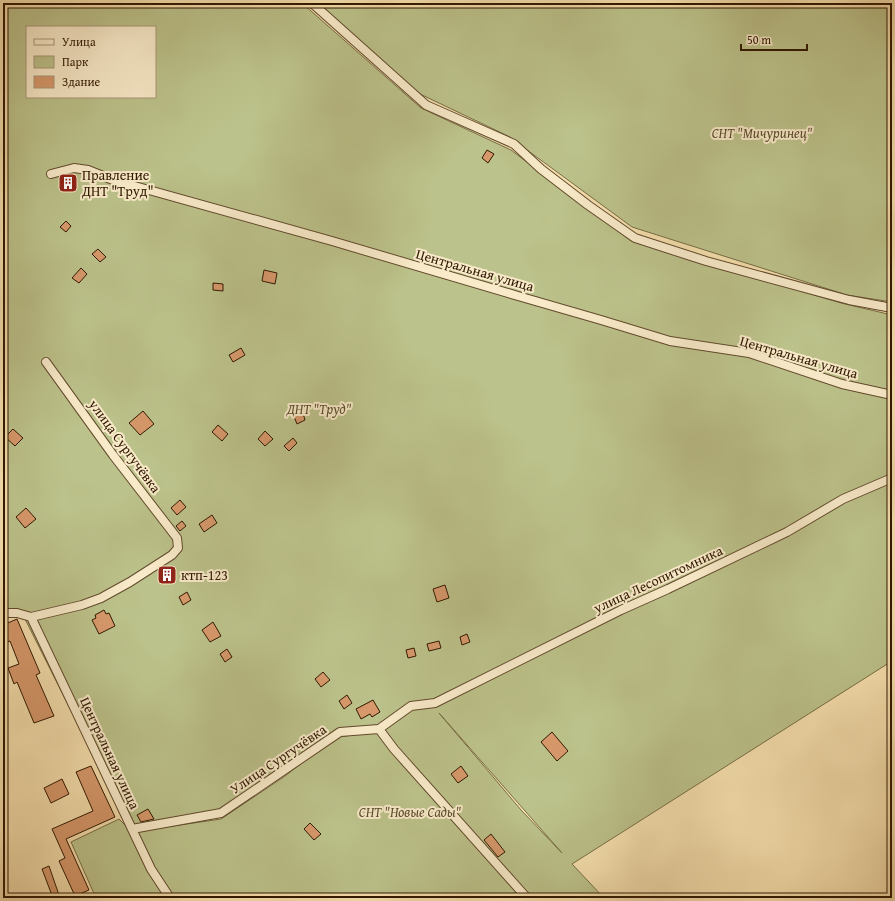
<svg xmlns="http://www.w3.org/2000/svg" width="895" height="901" font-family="'Gentium Book Plus',serif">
	<rect width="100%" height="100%" fill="#f6e0ae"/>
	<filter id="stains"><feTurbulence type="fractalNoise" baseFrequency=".005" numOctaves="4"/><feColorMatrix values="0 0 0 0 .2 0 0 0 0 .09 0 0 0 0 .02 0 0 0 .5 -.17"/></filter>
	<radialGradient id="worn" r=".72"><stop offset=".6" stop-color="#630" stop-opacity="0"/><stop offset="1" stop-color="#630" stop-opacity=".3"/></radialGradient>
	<path fill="#bcc28b" stroke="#766d46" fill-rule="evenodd" d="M3,3h299l119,105 90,42 120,91 210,62 51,12v346l-320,203 32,34h-508l-25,-56 48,-23 13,13 89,-13 64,-43 51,-39 17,-2 -17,2 -113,74 -93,17 -110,-219 -17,7zM27,27h128v70h-128zM439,713l123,140 -41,-43z
		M317,3h575v299l-45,-7 -215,-68 -124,-91 -88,-42z"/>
	<path fill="#d7996c" stroke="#301800" d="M487,150l7,4 -6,9 -6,-5z
		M66,177l8,4 -5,10 -8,-5z
		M66,221l5,5 -5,6 -6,-5z
		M98,249l8,8 -6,5 -8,-8z
		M81,268l6,6 -8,9 -7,-5z
		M264,270l13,3 -2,11 -13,-3z
		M213,283l10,1v7l-10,-1z
		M241,348l4,7 -12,7 -4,-7z
		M302,410l3,10 -8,4 -4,-10z
		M143,411l11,13 -14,11 -11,-12z
		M218,425l10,9 -6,7 -10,-9z
		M13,429l10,9 -8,8 -10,-9z
		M265,431l8,8 -8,7 -7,-7z
		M293,438l4,5 -8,8 -5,-5z
		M180,500l6,7 -9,8 -6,-7z
		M26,508l10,11 -11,9 -9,-11z
		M212,515l5,8 -13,9 -5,-8z
		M182,521l4,5 -6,5 -4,-5z
		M445,585l4,13 -12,4 -4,-13z
		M187,592l4,8 -8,5 -4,-8z
		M104,610l2,4 3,-1 6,13 -16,8 -7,-14 4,-2 -1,-3z
		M17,619l23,54 -4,2 18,41 -20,7 -17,-41 -3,2 -6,-16 11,-4 -9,-23 -7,3v-19z
		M213,622l8,14 -11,6 -8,-12z
		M467,634l3,8 -8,3 -2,-8z
		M439,641l2,7 -12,3 -2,-7z
		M414,648l2,8 -8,2 -2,-8z
		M227,649l5,8 -7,5 -5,-8z
		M323,672l7,8 -9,7 -6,-8z
		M347,695l5,8 -8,6 -5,-8z
		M373,700l7,12 -8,5 -2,-3 -9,5 -5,-10z
		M552,732l16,19 -11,10 -16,-19z
		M91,766l24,51 -49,22 23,51 -14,6 -16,-35 6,-3 -13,-29 41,-18 -17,-39z
		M461,766l7,10 -10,7 -7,-9z
		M62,779l7,15 -18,9 -7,-15z
		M148,809l6,10 -13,3 -4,-7z
		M310,823l11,11 -7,6 -10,-11z
		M491,834l14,18 -7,5 -14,-17z
		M49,866l11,32h-7l-11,-29z"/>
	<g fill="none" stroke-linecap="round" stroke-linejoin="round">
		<defs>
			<path id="street" d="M312,3l114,102 88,39 27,25 47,36 47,33 71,23 143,39 43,8
				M51,174l23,-6 14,2 25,10 219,61 186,55 83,24 69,21 79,12 93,31 50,11
				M3,613h14l14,4 51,-12 19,-7 29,-16 42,-27 6,-7 -1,-10 -64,-83 -67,-93
				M31,617l120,252 19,29
				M379,729l15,20 133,149
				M132,829l89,-16 119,-81 39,-3 32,-23 24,-3 186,-93 47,-21 119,-57 56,-33 49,-21"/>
		</defs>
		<use href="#street" stroke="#624a2c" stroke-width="10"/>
		<use href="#street" stroke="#f9ebca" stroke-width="8"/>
	</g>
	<defs>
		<symbol id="building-square" viewBox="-11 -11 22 22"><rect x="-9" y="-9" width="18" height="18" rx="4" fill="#8f2418" stroke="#f9ebca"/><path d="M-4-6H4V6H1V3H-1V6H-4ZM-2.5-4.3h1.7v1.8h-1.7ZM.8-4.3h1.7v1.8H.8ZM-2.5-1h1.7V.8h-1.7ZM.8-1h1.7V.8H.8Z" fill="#fff"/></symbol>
	</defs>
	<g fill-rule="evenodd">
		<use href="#building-square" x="57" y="172" width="22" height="22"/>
		<use href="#building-square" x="156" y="564" width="22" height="22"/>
	</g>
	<g text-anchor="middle" stroke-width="4" stroke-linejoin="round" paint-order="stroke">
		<g font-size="14" font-style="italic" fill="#5a4b2a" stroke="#f9ebca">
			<text x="762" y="138">СНТ "Мичуринец"</text>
			<text x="319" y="414">ДНТ "Труд"</text>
			<text x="410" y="817">СНТ "Новые Сады"</text>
		</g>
		<g font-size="14" fill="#301800" stroke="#f9ebca" text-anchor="start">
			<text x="82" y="180">Правление<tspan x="82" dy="16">ДНТ "Труд"</tspan></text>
			<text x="181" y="580">ктп-123</text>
		</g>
		<g font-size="14" fill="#301800" stroke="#f9ebca">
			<text transform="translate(475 270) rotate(16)" y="5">Центральная улица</text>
			<text transform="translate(799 357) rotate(16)" y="5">Центральная улица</text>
			<text transform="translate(125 446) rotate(54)" y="5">улица Сургучёвка</text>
			<text transform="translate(658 579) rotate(-25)" y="5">улица Лесопитомника</text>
			<text transform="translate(110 753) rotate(65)" y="5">Центральная улица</text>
			<text transform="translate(278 759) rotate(-34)" y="5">Улица Сургучёвка</text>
		</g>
	</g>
	<rect width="895" height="901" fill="none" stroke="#f6e0ae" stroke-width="16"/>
	<rect x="4" y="4" width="887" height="893" fill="none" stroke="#301800" stroke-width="2"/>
	<rect x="8" y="8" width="879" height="885" fill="none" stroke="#301800"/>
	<rect x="26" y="26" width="130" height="72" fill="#f9ebca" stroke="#a99779"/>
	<rect x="34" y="39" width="20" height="6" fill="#f9ebca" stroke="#a99779"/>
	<text x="62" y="46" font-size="12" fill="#301800">Улица</text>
	<rect x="34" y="56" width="20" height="12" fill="#bcc28b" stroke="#a99779"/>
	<text x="62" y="66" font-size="12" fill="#301800">Парк</text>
	<rect x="34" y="76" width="20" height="12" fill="#d7996c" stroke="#a99779"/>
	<text x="62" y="86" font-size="12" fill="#301800">Здание</text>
	<path d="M741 44v6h66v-6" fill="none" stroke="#301800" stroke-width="2"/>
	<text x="747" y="44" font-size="12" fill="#301800" stroke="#f9ebca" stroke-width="3" paint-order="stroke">50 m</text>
	<rect width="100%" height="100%" filter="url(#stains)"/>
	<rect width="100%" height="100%" fill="url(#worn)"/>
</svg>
